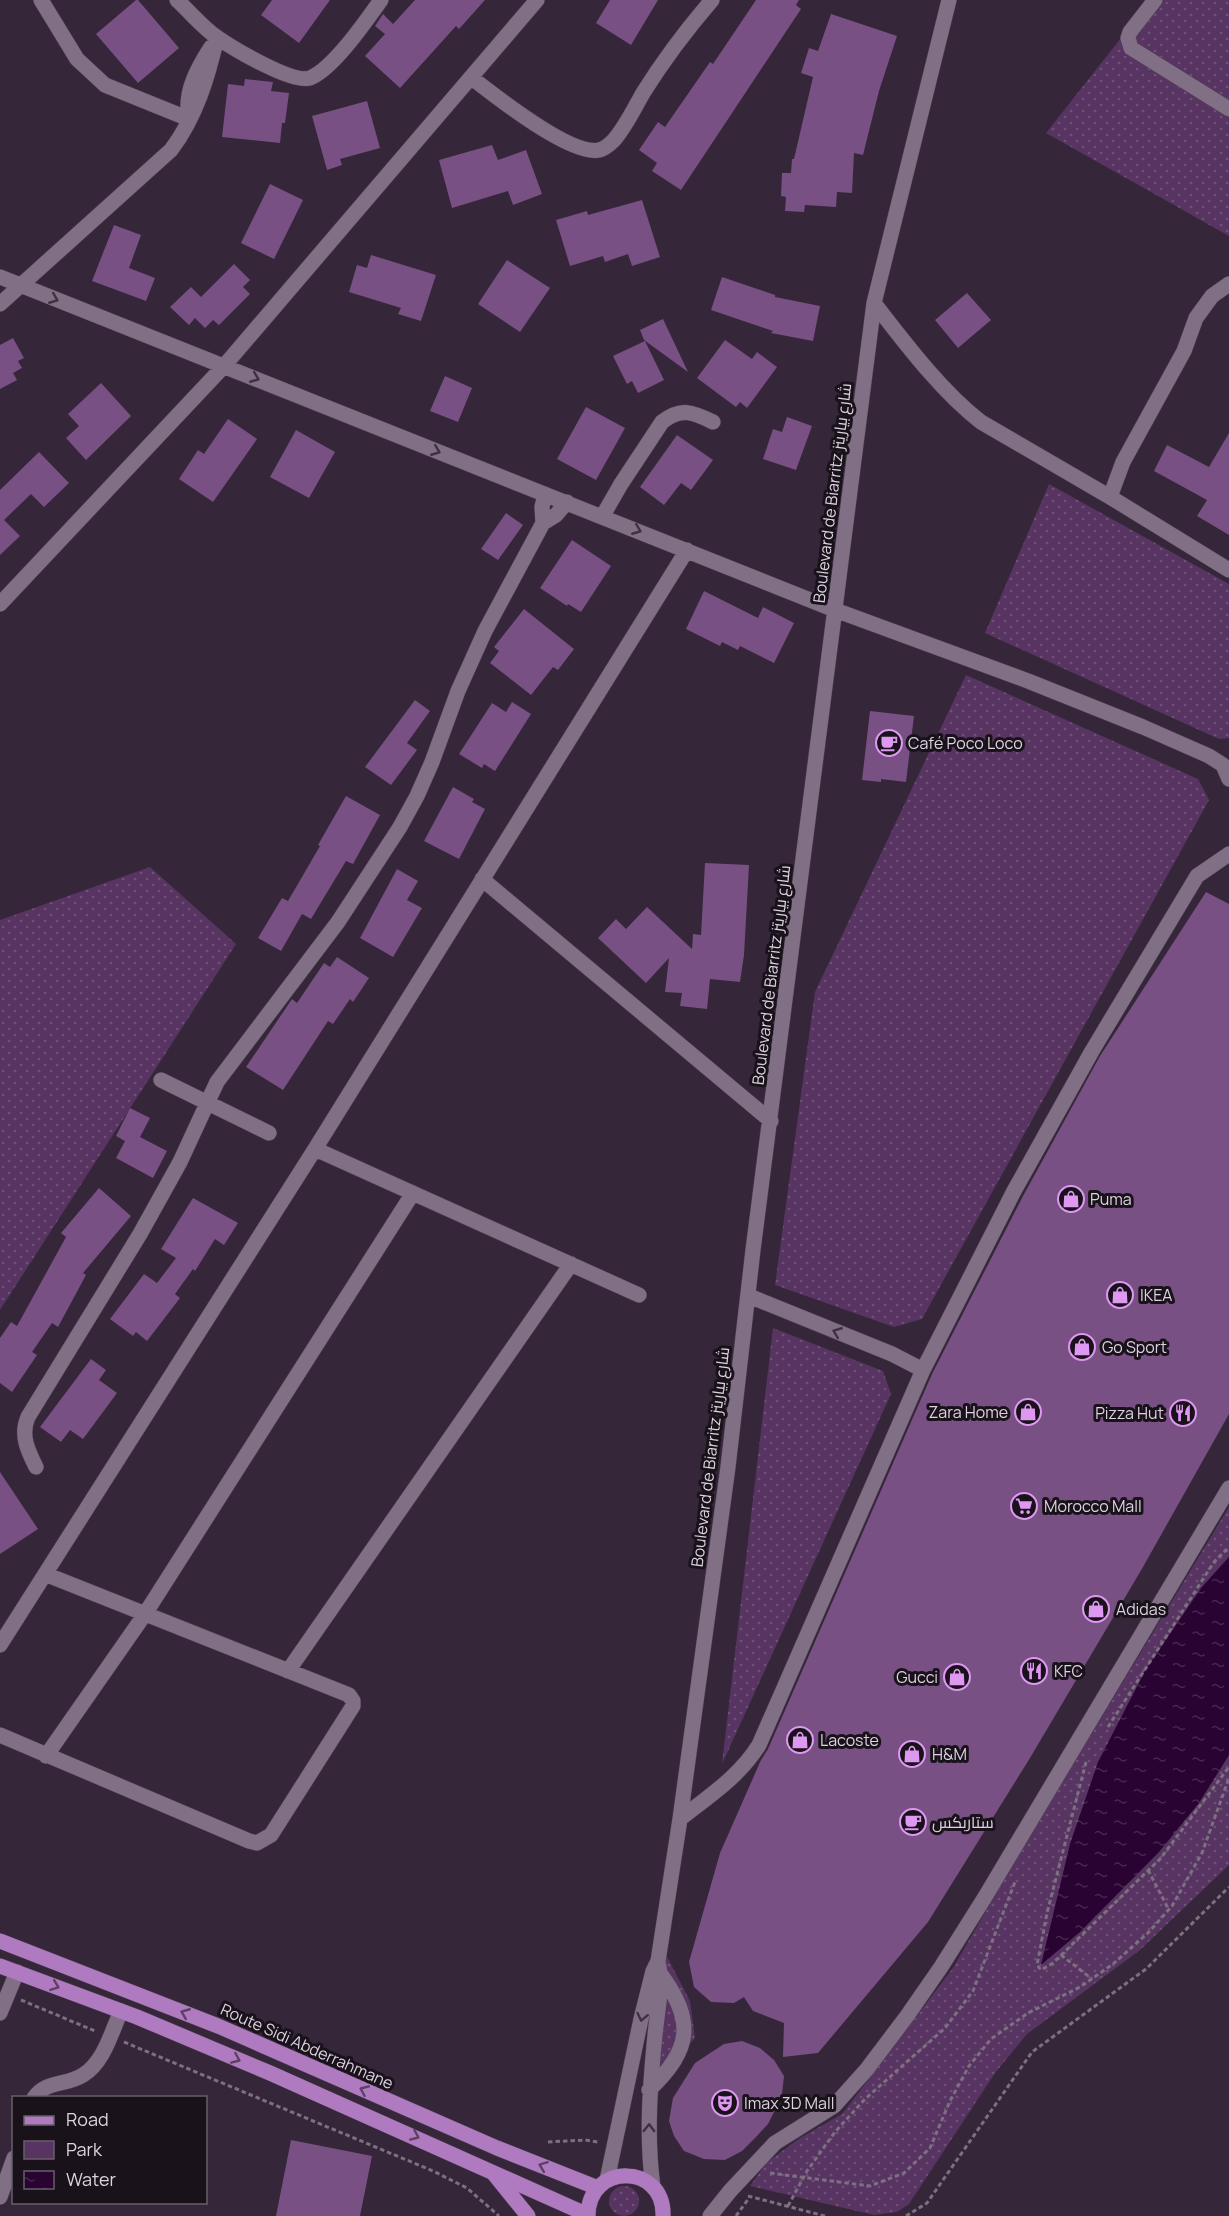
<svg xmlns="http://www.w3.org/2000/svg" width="1229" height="2216" font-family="Manrope,Cairo,sans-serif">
	<defs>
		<pattern id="green-dots" width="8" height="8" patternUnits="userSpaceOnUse" patternTransform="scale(1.5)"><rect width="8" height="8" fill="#573461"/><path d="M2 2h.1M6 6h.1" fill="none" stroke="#6f5077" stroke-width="1.8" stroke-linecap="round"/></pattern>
		<pattern id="water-ripples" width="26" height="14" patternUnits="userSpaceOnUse" patternTransform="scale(1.5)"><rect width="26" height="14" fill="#290332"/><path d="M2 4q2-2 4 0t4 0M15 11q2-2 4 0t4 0" fill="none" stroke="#48274f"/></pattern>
	</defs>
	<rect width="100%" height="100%" fill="#35263a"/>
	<path fill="url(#green-dots)" d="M1151,0h78v236l-183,-103z
		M1049,484l180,100v154l-10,1 -234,-106z
		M966,675l232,104 11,21 -287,519 -28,8 -119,-42 40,-293z
		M150,867l86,77 -236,366v-390z
		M773,1328l110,43 8,23 -169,370z
		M1229,1507v358l-89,85 -113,84 -32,39 -86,131 -12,8 -23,3 -124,-29 16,-23 34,-25 42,-24 111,-146 72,-125z
		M662,1947l28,54 5,37 -33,38 -4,10z
		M609 2201a15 15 0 1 1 30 0a15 15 0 1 1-30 0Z"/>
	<path fill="url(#water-ripples)" d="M1229,1557v198l-30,48 -40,49 -79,80 -39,33 29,-121 28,-82 48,-93 55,-81z"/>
	<path fill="#785083" d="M136,0h2l41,48 -41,35 -42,-49z
		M272,0h58l-31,43 -38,-28z
		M415,0h70l-26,29 -3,-3 -56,62 -35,-32 20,-22 -10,-8 8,-12 10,10z
		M610,0h48l-27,45 -35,-22z
		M756,0h43l-3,5 5,4 -120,181 -29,-19 5,-8 -18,-13 19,-28 7,5 45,-65 3,2z
		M831,14l66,22 -18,55 -16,64 -9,-2 -2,40 -15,-1 -1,15 -31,-2 -1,7 -19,-1 1,-14 -5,-1 1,-23h9l1,-14h2l19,-82 -12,-4 8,-25 9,3z
		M245,79l28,3 -2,9 18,2 -4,30h-3l-2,20 -58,-6 6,-53 16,2z
		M367,101l13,47 -40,11 2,6 -15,5 -15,-54z
		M492,145l6,15 28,-10 16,44 -29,11 -5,-14 -56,17 -13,-48z
		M270,184l33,16 -29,59 -33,-16z
		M642,200l18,57 -28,9 -4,-12 -23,8 -2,-6 -33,10 -14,-46 31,-9 1,4z
		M114,225l27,10 -12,33 26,10 -9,23 -54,-20z
		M371,255l65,20 -15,46 -23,-7 3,-6 -52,-16 8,-27 10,3z
		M507,260l43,28 -30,44 -42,-28z
		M234,264l16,16 -7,7 7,7 -31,31 -6,-5 -8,8 -10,-10 -6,7 -19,-18 21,-20 10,10z
		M722,277l53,18v2l45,9 -7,35 -42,-8 2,-2 -62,-21z
		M967,293l24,27 -33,28 -23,-28z
		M663,319l25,53 -44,-32 -4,-10z
		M13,338l11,20 -6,3 4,7 -9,5 4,7 -17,9v-44z
		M725,340l27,19 5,-7 20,15 -30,41 -7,-6 -4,5 -39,-29z
		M645,341l19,39 -26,13 -6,-12 -5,3 -14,-28z
		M445,376l27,12 -14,34 -28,-11z
		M101,383l30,33 -45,44 -20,-22 13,-12 -11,-12z
		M586,407l39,21 -29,52 -39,-21z
		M787,417l25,9 -16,44 -33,-11 10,-30 9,3z
		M228,419l29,20 -44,63 -34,-23 19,-29 6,4z
		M296,430l39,22 -26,46 -39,-21z
		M1229,433v102l-32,-19 10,-16 -53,-29 13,-26 42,22z
		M677,435l36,25 -22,30 -10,-7 -17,22 -24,-18z
		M39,452l30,31 -25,24 -13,-13 -27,26 16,16 -20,19v-65z
		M506,513l17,12 -25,35 -17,-11z
		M572,540l39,26 -30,46 -13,-8 -1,2 -27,-18z
		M704,591l54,27 5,-11 31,16 -20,40 -34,-17 -2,4 -16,-8 -2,4 -34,-17z
		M524,609l50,40 -16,21 -5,-3 -22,28 -41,-32 9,-12 -5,-4z
		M415,700l15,11 -23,32 10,7 -26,35 -26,-18z
		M512,702l19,12 -36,57 -11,-7 -2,4 -23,-14 33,-51 14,9z
		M870,711l44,5 -8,66 -25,-3v3l-19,-2z
		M453,787l21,12 -2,3 13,7 -26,50 -35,-18z
		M346,796l34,19 -27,49 -7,-3 -35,58 -9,-5 -21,37 -23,-13 24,-40 6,3 32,-55 -2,-1z
		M705,863l44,2 -5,90 -4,27 -30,-3 -3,30 -27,-3 2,-13 -17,-1 4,-34 -23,25 -48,-45 18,-19 10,10 21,-22 45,42 1,-15 8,1z
		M397,869l21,12 -11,19 15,8 -29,49 -33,-19z
		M1206,892l23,12v510l-86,153 -113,191 -102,164 -110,131 -35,4 1,-34 -31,-12 -9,-14 -10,6 -23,-1 -17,-15 -5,-25 31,-109 41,-93 7,-11 164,-375 91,-178 77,-140z
		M337,957l32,21 -16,24 -3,-3 -17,25 -5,-3 -45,69 -37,-23 46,-68 5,4 27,-40 6,4z
		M130,1108l20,10 -10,19 27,14 -14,27 -37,-20 9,-17 -9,-5z
		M99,1188l32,28 -48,57 3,2 -28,52 -6,-4 -20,29 5,3 -25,37 -12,-9v-45l11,-16 6,4 49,-89 -5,-4z
		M193,1198l45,25 -14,22 -9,-6 -20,32 -2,-2 -18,25 5,4 -33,43 -11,-9 -3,4 -23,-17 34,-45 13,9 19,-25 -15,-9z
		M91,1359l15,11 -7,10 18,13 -34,46 -13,-9 -9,12 -21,-15z
		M0,1472l38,57 -38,25z
		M742,2041l18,7 14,12 10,16 -2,18 -6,14 -8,16 -12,13 -14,14 -17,9 -21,-1 -20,-8 -10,-15 -5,-15 4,-23 22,-35 29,-19z
		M291,2140l81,16 -12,60h-84z"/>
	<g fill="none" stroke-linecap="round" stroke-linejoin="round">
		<defs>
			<path id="minor" d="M41,0l36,59 28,26 84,34
				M177,0c13,12 26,28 41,38 16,11 75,46 92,40 23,-9 56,-57 71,-78
				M1155,0l-25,32 -2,6 3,10 98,61
				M472,78c23,18 99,78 127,72 6,-1 11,-6 15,-10 12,-14 20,-31 29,-47 20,-32 44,-64 69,-93
				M189,116c-5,-24 9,-49 22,-69
				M0,277l835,333 193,71 115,46 66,29 14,9 6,14
				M874,303c31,40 67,88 107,119l129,75 119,73
				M0,304l171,-154c25,-33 37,-73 46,-113
				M1110,497l13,-35 61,-111 12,-33 16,-22 17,-12
				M602,517l19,-33 41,-62c19,-15 31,-10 51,0
				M543,523l13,-8 11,-13
				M0,604l224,-238 313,-366
				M482,879l289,242
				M161,1080l108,53
				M315,1149l324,146
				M749,1296l143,58 31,16
				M36,1467c-8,-16 -16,-32 -8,-50l112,-183 40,-72 37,-80 121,-160 62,-95 17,-31 15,-34 26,-71 27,-60 58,-108 -1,-16 3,-13
				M0,1645l315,-496 372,-599
				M288,1671l283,-407
				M0,1735l249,106 8,2 14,-8 82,-129v-5l-4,-6 -304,-121
				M46,1756l99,-142 268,-421
				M680,1819c29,-23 59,-42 79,-74l164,-375 91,-179 78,-140 105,-175 32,-22
				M0,2013l17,-41
				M649,2090c43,-41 46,-69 11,-117
				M34,2098c12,-18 32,-12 49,-23 21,-13 28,-42 38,-64
				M607,2180l34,-161 12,-48 5,-10 22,-142 48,-352 25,-217 121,-947 75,-303
				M653,2187c-7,-51 -3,-101 2,-152 2,-22 8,-47 4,-69
				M0,2197l14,-39
				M710,2216l20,-25 45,-48 59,-37 33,-37 40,-53 34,-49 44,-70 244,-409"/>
			<path id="major" d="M0,1941l218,85 279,122 101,40
				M0,1966l137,51 133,56 318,142
				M494,2174l34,42
				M588,2216c0,-54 77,-53 75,0"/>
		</defs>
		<use href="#minor" stroke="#4f4153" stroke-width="16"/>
		<use href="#major" stroke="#4f4153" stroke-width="16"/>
		<path stroke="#7d7081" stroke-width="3" stroke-dasharray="4.5 3" stroke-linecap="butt" d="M1108,1727l106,-165 15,-15
			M1086,1762l-39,151 -10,52 4,5 12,-7 107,-104 69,-92
			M1148,1870l21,40
			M1061,1955l31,24
			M21,2000l74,31
			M124,2042l309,129 34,17 32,28
			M548,2142l37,-2 13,2
			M770,2173l100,13 34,-13 26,-25 20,-47 19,-35 22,-27 37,-26 52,-26 33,-23 35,-31 24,-27 30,-53 27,-75
			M748,2196l77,20
			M788,2206l19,-35 28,-39 30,-33 80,-71 28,-37 42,-109
			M736,2216l13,-18
			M906,2216l21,-13 105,-151 114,-83 83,-82"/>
		<use href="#minor" stroke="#816f86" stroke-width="15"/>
		<use href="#major" stroke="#b07ac0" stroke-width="15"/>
	</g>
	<defs><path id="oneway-chevron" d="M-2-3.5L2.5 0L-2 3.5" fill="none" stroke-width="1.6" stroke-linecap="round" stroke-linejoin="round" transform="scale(1.5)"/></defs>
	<g stroke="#3d3340">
		<use href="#oneway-chevron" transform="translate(54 299) rotate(22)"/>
		<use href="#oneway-chevron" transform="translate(255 378) rotate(22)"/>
		<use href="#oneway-chevron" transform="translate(436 451) rotate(22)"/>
		<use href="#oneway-chevron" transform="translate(637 530) rotate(22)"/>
		<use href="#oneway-chevron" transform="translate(837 1332) rotate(-158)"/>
		<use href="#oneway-chevron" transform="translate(642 2017) rotate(102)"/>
		<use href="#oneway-chevron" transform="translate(649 2128) rotate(-89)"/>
	</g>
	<g stroke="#5d4165">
		<use href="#oneway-chevron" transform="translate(55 1986) rotate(21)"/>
		<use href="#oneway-chevron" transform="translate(185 2013) rotate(-158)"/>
		<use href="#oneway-chevron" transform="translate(236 2059) rotate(23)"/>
		<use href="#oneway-chevron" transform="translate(364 2090) rotate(-156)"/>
		<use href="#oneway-chevron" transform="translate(415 2136) rotate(24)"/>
		<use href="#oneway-chevron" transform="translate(543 2166) rotate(-159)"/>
	</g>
	<defs>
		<symbol id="cafe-ring" viewBox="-11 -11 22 22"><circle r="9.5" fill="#19121b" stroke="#de98f2" stroke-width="1.5"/><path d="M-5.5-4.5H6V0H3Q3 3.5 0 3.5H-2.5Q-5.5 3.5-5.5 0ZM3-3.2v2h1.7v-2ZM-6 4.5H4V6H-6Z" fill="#de98f2"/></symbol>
		<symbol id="shop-ring" viewBox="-11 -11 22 22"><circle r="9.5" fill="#19121b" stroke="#de98f2" stroke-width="1.5"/><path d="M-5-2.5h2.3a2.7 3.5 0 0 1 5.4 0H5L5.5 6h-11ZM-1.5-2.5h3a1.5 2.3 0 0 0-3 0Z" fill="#de98f2"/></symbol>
		<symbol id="restaurant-ring" viewBox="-11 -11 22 22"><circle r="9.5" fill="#19121b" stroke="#de98f2" stroke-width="1.5"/><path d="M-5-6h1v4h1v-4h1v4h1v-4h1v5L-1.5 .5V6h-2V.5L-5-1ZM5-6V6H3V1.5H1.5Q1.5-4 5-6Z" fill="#de98f2"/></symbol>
		<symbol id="supermarket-ring" viewBox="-11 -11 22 22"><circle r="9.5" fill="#19121b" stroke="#de98f2" stroke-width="1.5"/><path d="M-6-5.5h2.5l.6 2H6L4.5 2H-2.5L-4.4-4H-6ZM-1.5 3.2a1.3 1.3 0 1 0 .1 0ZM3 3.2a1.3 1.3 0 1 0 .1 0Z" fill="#de98f2"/></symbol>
		<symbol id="theatre-ring" viewBox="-11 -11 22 22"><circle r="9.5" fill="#19121b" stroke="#de98f2" stroke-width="1.5"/><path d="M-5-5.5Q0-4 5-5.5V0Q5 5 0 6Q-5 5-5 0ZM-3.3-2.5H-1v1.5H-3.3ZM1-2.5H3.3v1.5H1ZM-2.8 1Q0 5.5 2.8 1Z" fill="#de98f2"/></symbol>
	</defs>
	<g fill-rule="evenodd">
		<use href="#cafe-ring" x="874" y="728" width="30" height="30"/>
		<use href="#shop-ring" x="1056" y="1184" width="30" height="30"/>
		<use href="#shop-ring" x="1105" y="1280" width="30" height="30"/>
		<use href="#shop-ring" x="1067" y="1332" width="30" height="30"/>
		<use href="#shop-ring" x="1013" y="1397" width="30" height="30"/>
		<use href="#restaurant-ring" x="1168" y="1398" width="30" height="30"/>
		<use href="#supermarket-ring" x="1009" y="1491" width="30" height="30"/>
		<use href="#shop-ring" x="1081" y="1594" width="30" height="30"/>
		<use href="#restaurant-ring" x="1019" y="1656" width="30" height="30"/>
		<use href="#shop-ring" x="942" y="1662" width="30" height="30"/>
		<use href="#shop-ring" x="785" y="1725" width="30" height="30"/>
		<use href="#shop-ring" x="897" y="1739" width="30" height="30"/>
		<use href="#cafe-ring" x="898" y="1807" width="30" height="30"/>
		<use href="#theatre-ring" x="710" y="2088" width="30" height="30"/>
	</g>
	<g text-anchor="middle" stroke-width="6" stroke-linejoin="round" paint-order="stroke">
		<g font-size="16" fill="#ddd3e0" stroke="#19121b">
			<text transform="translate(832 493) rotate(-83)" y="6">Boulevard de Biarritz شارع بياريتز</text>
			<text transform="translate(771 975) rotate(-83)" y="6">Boulevard de Biarritz شارع بياريتز</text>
			<text transform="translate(710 1457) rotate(-83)" y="6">Boulevard de Biarritz شارع بياريتز</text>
			<text transform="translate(307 2046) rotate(24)" y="6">Route Sidi Abderrahmane</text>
		</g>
		<g font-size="16" fill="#ddd3e0" stroke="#19121b" text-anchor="start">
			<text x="908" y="749">Café Poco Loco</text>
			<text x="1090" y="1205">Puma</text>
			<text x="1140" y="1301">IKEA</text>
			<text x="1102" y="1353">Go Sport</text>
			<text x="1008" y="1418" text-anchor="end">Zara Home</text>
			<text x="1164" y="1419" text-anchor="end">Pizza Hut</text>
			<text x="1044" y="1512">Morocco Mall</text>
			<text x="1116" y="1615">Adidas</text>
			<text x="1054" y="1677">KFC</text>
			<text x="938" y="1683" text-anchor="end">Gucci</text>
			<text x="820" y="1746">Lacoste</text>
			<text x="932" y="1760">H&amp;M</text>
			<text x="932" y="1828">ستاربكس</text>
			<text x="744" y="2109">Imax 3D Mall</text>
		</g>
	</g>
	<rect x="12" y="2096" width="195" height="108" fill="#19121b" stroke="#675f6a" stroke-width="1.5"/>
	<rect x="24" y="2116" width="30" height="9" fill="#b07ac0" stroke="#675f6a" stroke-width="1.5"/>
	<text x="66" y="2126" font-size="18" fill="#ddd3e0">Road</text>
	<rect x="24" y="2141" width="30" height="18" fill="#573461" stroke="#675f6a" stroke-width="1.5"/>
	<text x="66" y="2156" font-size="18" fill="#ddd3e0">Park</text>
	<rect x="24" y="2171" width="30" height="18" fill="url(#water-ripples)" stroke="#675f6a" stroke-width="1.5"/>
	<text x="66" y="2186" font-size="18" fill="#ddd3e0">Water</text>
</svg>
